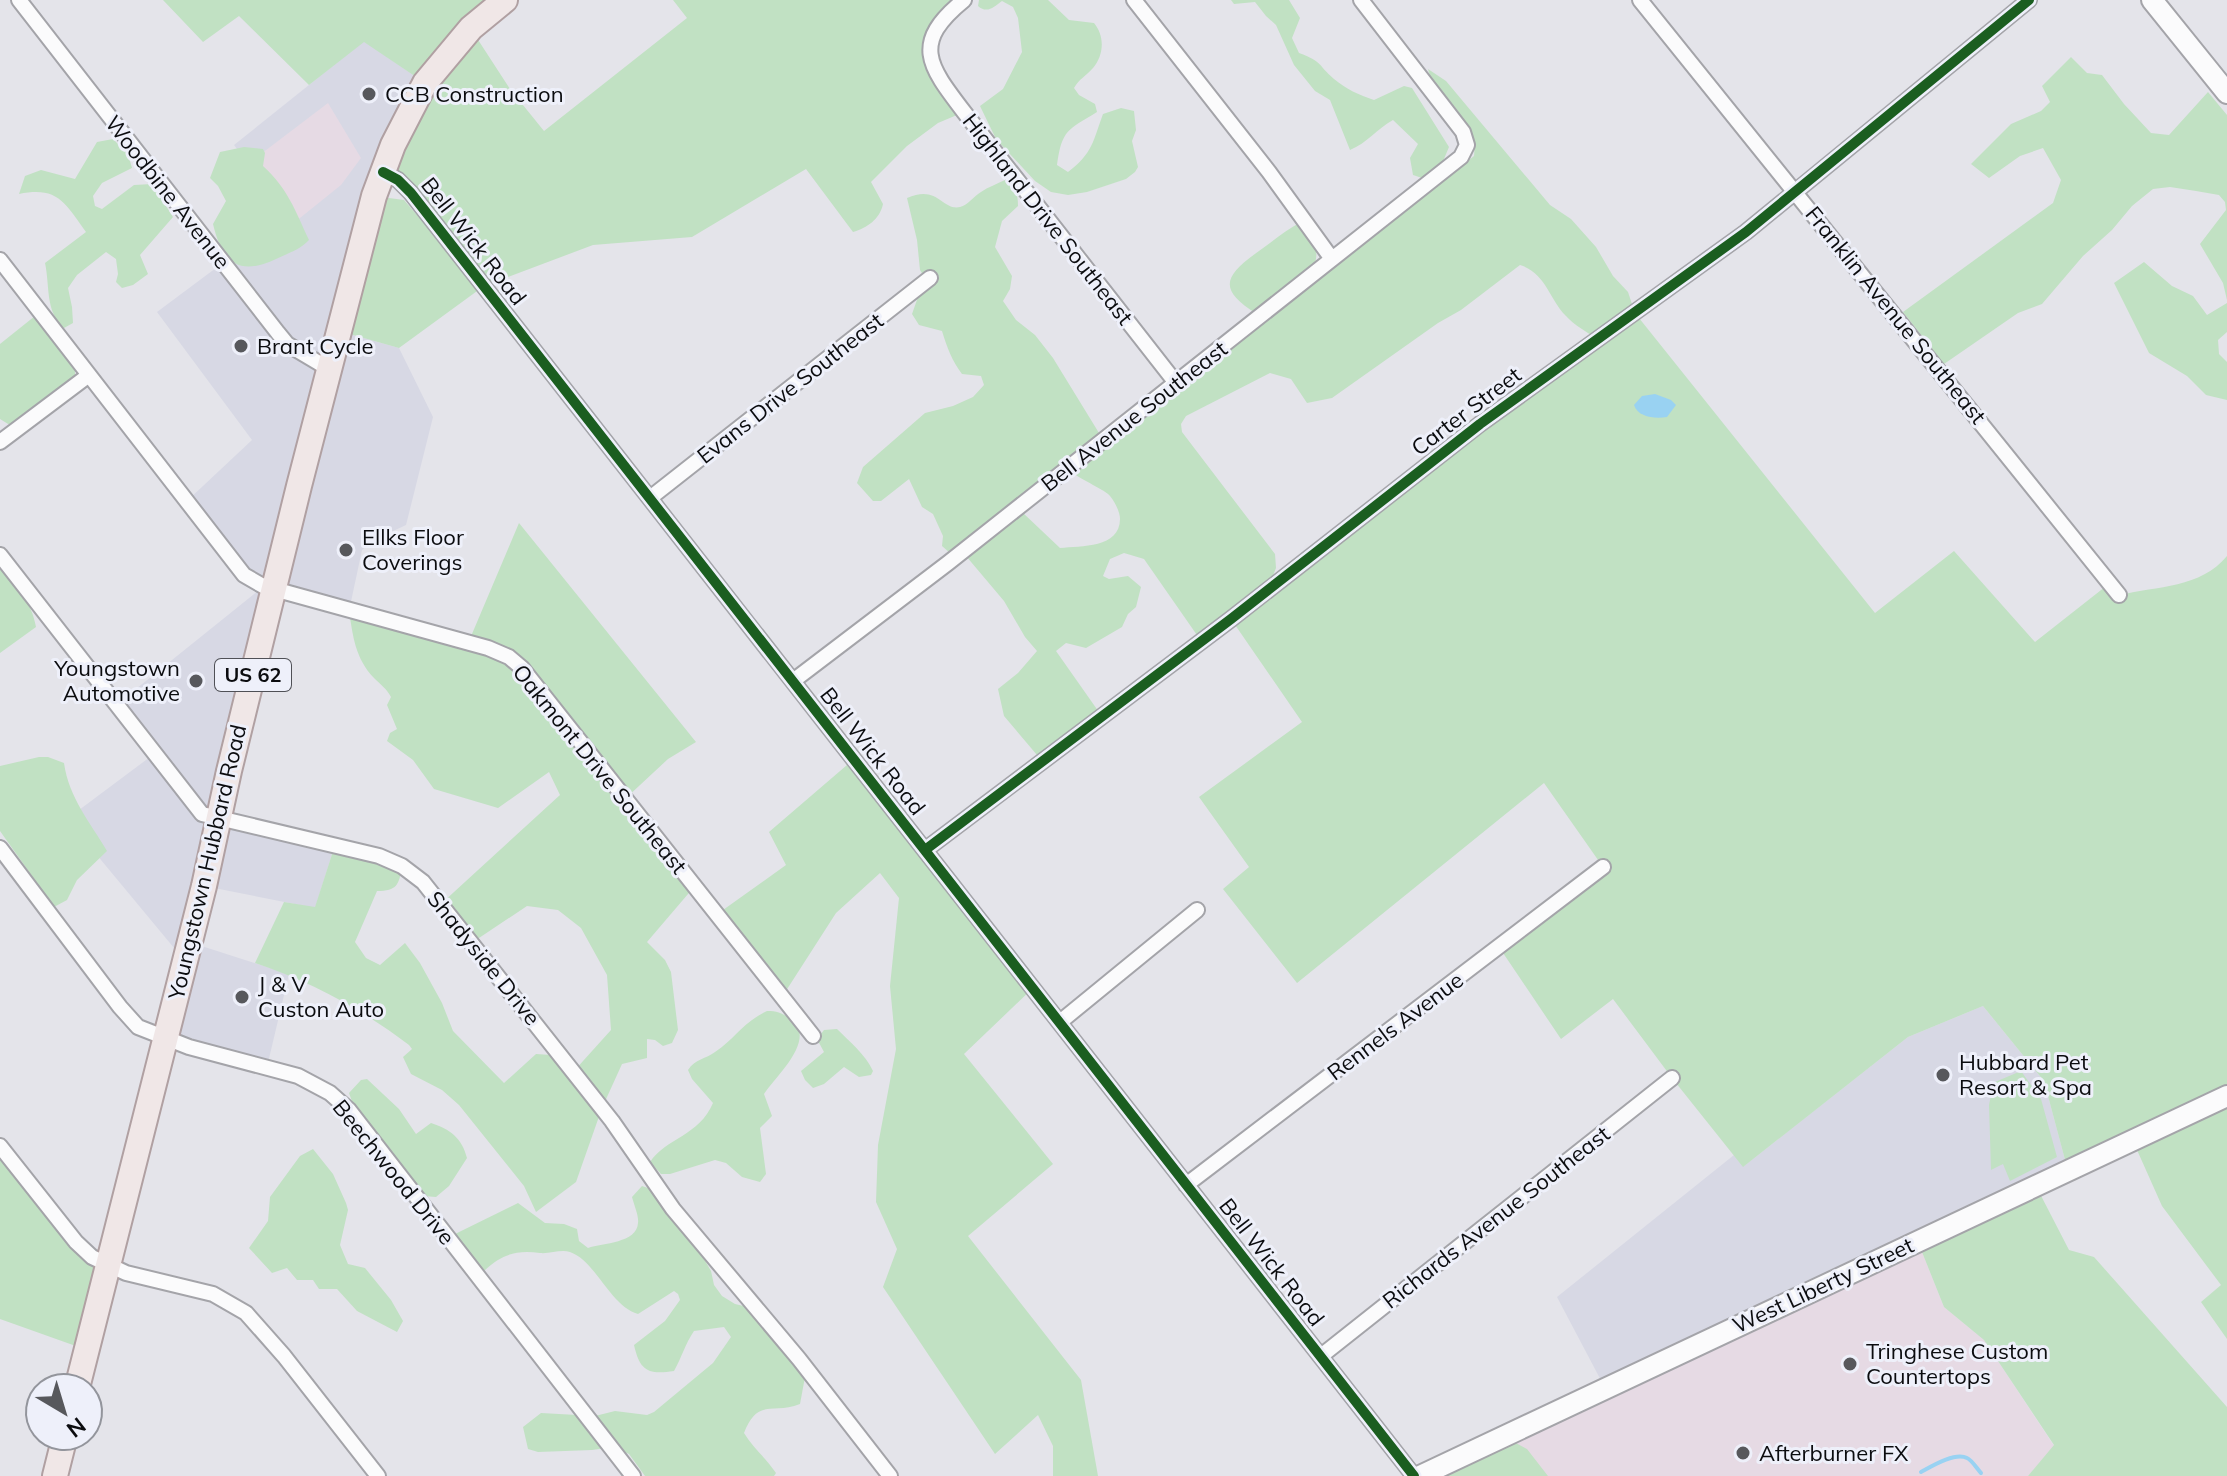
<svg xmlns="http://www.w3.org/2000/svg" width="2227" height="1476" font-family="Mulish,sans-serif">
	<rect width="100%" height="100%" fill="#e4e4ea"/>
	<path fill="#d7d8e4" d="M364,41l61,42 -86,248 60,17 34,69 -27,108 -30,14 -14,11 -13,61 -75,-21 -55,229 116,26 -20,63 -111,-22 -15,56 100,32 -22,93 -102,-29 19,-78 -117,-141 87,-65 -38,-49 147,-118 -76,-86 65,-61 -95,-128 130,-97 -53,-70z
		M1983,1006l61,75 24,90 -463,217 -48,-91 177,-142 10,11 164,-129z"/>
	<path fill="#e6dae4" d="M328,103l33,55 -20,27 -46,37 -46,-59z
		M1918,1242l26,65 40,33 70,106 -26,30h-608z"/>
	<path fill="#c1e1c3" d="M163,0h342l-34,29 39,60 34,42 143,-113 -14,-18h291l-34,44 34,68 -26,11 -31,23 -36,36 12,22c-3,15 -16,24 -30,28l-47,-63 -114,68 -99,8 -109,41 -85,62 -60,-17 35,-135 30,4 19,22 5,-7 -36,-39 33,-93 -61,-41 -55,43 -70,-69 -36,26z
		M979,0h69l21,20 25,3c11,13 10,32 -1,45 -7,8 -14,11 -19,20l5,7 16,9 2,8c-29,18 -35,17 -40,53l11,7c25,-19 25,-31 35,-58l18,-6 13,3 2,19 -4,11 6,26 -3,5 -9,7 -39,13 -19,3 -17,-3 -16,-11 -39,-42 -16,-33 23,-17 19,-37 -4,-34 -5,-11 -11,-6c-8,6 -15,13 -24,5z
		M1231,0h58l11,18 -8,20 7,15c24,9 18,11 35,26 12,10 25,16 40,21l30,-14 8,2 37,59 -8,19 -16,13 -12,-4 -3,-17 8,-14 -25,-24c-16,9 -26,23 -43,30l-20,-50 -15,-9 -21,-26 -18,-40 -10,-9 -11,-14 -21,2z
		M2071,57l16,16 15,2 22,29 27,29 18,2 39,-43 19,23v185l-4,-17 -23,-39 26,-34 -1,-8 -6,-7 -23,-4 -26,-4 -17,2 -21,17 -20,24 -29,26 -41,48 -24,9 -74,51 -41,-52 150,-109 8,-23 -18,-32 -23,8 -31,22 -18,-14 40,-40 30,-13 9,-9 -8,-16z
		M1428,69l18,12 104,124 21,14 25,28 17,29 15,16 7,21 240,300 79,-62 81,91 75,-59 10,12c37,-9 81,-7 107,-39v783l-26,-37 20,-17 -59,-79 -29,-65 -65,30 -24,-90 -61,-75 -75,31 -165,130 -71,-89 -59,-79 -52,40 -62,-92 104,-80 -59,-84 -247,200 -74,-94 26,-22 -50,-70 103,-75 -71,-103 366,-280c-10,-7 -23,-14 -31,-23 -17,-17 -20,-43 -46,-51l-59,45 -23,13 -106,75 -25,5 -16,-24 -21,-6 -84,43 -5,8 1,8 93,122 1,14 -6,15 -71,55 -55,-79 -20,-6 -14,6 -7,17 6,3 19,-3 13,11 -5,20 -8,7 -6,13 -36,21 -20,-5 -10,8 45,64 -53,38 -11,2 -33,-39 -6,-27 20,-16 19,-22 -12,-14 -21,-36 -38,-45 56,-44 38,36c21,-2 60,0 60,-29 0,-7 -5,-17 -10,-23 -5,-6 -28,-16 -37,-23l401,-317c4,-30 -27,-56 -44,-79z
		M113,139l15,15 4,14 -30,15 -9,13 2,10 7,3 32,-24 18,-1 21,33 -33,38 8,19 -15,11 -11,3 -6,-6 2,-8 -2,-15 -10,-7 -29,23 -9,13 4,19 1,16 -9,5c-19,-16 -14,-42 -19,-65l41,-31c-21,-29 -28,-46 -67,-38l6,-18 16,-6 34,9 22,-37z
		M244,147l19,2 2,4 -2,13c25,23 32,44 46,74 -9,10 -21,13 -33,19 -38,18 -54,3 -63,-35l13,-23 -8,-15 -8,-8 10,-26z
		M1005,180c10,7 13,13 13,26l-16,15 -7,26 17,29 -2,13 -7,12 13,19 19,15 18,23 46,75 -149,120 -8,-7 1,-10 -10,-22 -11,-7 -13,-28 -28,22h-8l-16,-18 6,-16 62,-54 28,-7 20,-9 11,-12 -3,-9 -19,-2c-10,-13 -15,-27 -20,-43l-23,-6 -7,-11 6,-17 11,-12 -9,-15 -3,-30 -10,-42c31,-14 35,13 53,9 8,-2 14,-11 21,-15 7,-5 16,-8 24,-12z
		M1301,222c10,15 20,26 13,44l-57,48c-40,-25 -33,-38 2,-63 14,-10 27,-21 42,-29z
		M2144,262l28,24 21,10 14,19 20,-12v29l-9,8 1,14 8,8v38l-21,-5 -19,-19 -38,-23 -35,-70z
		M35,316l40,53v7l-62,51 -13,-8v-75z
		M519,523l177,219 -28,17 -43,40 69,88 -47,55 18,18 6,12 7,58 -6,13 -9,3 -8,-6 -8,-1v19l-25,6 -20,44 -26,74 -40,30 -12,-26 -65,-81 -17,-15 -31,-16 -8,-17 9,-8 -3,-4c-46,-35 -99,-64 -154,-82l29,-61 31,5 20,-62 67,21c-3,19 -5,25 -25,25l-22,51 11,16 14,7 25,-22 15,20 22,40 11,28 51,52 32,-29 15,1 23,16 37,-41 -4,-55 -26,-47 -23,-18 -31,-4 -54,36 -31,-39 118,-108 -11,-23 -51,36 -64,-19 -21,-29 -26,-19 3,-8 7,-4 -10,-24 4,-8c-4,-8 -10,-12 -17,-19 -19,-20 -21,-42 -25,-67l120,30z
		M0,565c15,19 32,37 36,62l-36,26z
		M39,757h9l16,6c5,35 26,59 43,88l-30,29 -10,20 -13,7 -54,-76v-65z
		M854,759l179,229 -69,66 89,110 -85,72 113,144 17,96h-45v-30l-15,-31 -43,39 -112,-167 14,-38 -21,-47 2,-57 18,-96 -6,-63 9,-88 -19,-25 -44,40 -54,84 -66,-82 70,-50 -17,-33z
		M767,1011c10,0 15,2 24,8 26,20 -13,55 -27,75l8,22 -12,12 6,46 -6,8 -18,-5 -16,-14 -11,-3 -45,14h-9l-11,-12c16,-24 49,-26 63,-59l-21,-24 -4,-9c7,-11 18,-11 27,-18 21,-14 27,-29 52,-41z
		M837,1029c13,13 28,25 36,42l-2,4 -12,2 -15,-10 -20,17 -11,4 -8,-8 -4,-9 23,-19 -7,-13 7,-9z
		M2021,1071l20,28 16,58 -47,24 -7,-17 -12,6 -2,-65 2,-10 4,-2v-11z
		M367,1079l32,30 17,25 15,-11c19,6 31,15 36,35l-18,28 -13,11 -13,-1 -70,-92 -4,-11 12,-13z
		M0,1146l76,96 33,22 -22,86 -87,-31z
		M313,1149l20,25 13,29 2,7 -8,35 8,19 17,4 26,32 12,21 -6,11 -40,-21 -20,-22h-18l-6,-9h-16l-10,-12 -15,5 -23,-25 19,-27 2,-24 30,-41z
		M642,1186l9,3 45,56 15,26 3,14 8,11 13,8 17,4 53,69 -5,27c-27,11 -42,-7 -56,29 9,15 22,25 32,40l-2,3h-129l-16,-22 -16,-7 -21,3 -54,2 -10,-3 -5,-22 18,-14 54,3 20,-5 32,4 7,-3 59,-49 18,-26 -7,-10 -30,4c-9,13 -12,26 -20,40 -26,4 -34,0 -40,-26l31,-24 15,-21 -2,-6 -4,-3 -36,23c-28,-8 -42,-53 -68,-62 -9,-3 -20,2 -30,1 -24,-3 -38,1 -56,18l-31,-36 65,-32 27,20 19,1 13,5 2,12 9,7c15,-5 49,-5 50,-25 1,-7 -4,-18 -6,-26z
		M2036,1186l33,64 25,7 133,150v69h-199l26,-31 -70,-105 -40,-33 -26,-65z
		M1514,1442l13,7 21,27h-104z"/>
	<path fill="#99d2f2" d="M1655,394l16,6 5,5 -9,12c-13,2 -29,0 -33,-12l8,-9z"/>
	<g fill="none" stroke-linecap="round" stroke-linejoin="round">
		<path stroke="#99d2f2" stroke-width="4" d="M1921,1472c11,-6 34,-20 46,-14 5,2 10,11 14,15"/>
		<defs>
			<path id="street" d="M19,0l259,333 9,11 42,25
				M964,0c-53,43 -36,65 0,112l212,271
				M1134,0l135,172 63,87
				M1640,0l479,595
				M383,172l15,8 13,13 1003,1283
				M0,260l244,315 19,11 225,62 21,9 13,11 291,368
				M0,442l89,-67
				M650,498l280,-220
				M0,555l202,259 177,42 23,10 21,16 189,239 61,88 126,150 91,117
				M793,681l155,-118 513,-406 6,-12 -4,-13 -102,-132
				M0,848l120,159 18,20 51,20 109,29 32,17 19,17 284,366
				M925,850l306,-231 249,-195 266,-192 283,-232
				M1060,1022l137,-112
				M0,1146l76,96 16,15 34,16 87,21 33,19 38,43 94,120
				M1186,1185l417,-318
				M1321,1356l351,-278"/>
			<path id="secondary" d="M2152,0l75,93
				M1420,1476l807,-380"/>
			<path id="primary" d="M77,1388l127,-502 25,-115 70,-285 75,-290 19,-51 32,-62 46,-55 34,-28
				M55,1476l10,-40"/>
		</defs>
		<use href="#street" stroke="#a4a4a9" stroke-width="18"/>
		<use href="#secondary" stroke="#a4a4a9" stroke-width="24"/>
		<use href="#primary" stroke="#b0a0a2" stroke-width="28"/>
		<use href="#street" stroke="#fbfbfc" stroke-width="14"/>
		<use href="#secondary" stroke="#fbfbfc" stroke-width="20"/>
		<use href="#primary" stroke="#f0e7e7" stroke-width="24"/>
		<defs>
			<path id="cycleway" d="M383,172l15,8 13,13 1003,1283
				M925,850l306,-231 249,-195 266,-192 283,-232"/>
		</defs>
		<use href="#cycleway" stroke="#eef0fa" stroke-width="15"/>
		<use href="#cycleway" stroke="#1b5e20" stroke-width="10"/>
	</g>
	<g fill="#57585c" stroke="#eef0fa" stroke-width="3">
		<circle cx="369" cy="94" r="8"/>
		<circle cx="241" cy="346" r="8"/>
		<circle cx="346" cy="550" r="8"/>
		<circle cx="196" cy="681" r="8"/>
		<circle cx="242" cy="997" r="8"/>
		<circle cx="1943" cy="1075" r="8"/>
		<circle cx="1850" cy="1364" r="8"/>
		<circle cx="1743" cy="1453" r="8"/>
	</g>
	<g text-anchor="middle" stroke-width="6" stroke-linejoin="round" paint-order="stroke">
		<rect fill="#eef0fa" stroke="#4f5056" stroke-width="2" x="215" y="659" width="76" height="32" rx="6"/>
		<g font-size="20" font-weight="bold" fill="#0b0c0f">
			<text x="253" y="682">US 62</text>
		</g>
		<g font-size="22" fill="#0b0c0f" stroke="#eef0fa" text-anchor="start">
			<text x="385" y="102">CCB Construction</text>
			<text x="257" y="354">Brant Cycle</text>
			<text x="362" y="545">Ellks Floor<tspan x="362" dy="25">Coverings</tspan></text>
			<text x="180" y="676" text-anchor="end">Youngstown<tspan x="180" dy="25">Automotive</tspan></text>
			<text x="258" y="992">J &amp; V<tspan x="258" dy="25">Custon Auto</tspan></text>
			<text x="1959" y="1070">Hubbard Pet<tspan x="1959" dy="25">Resort &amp; Spa</tspan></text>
			<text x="1866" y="1359">Tringhese Custom<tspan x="1866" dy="25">Countertops</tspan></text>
			<text x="1759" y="1461">Afterburner FX</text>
		</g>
		<g font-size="22" fill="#0b0c0f" stroke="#eef0fa">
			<text transform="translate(168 192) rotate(52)" y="8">Woodbine Avenue</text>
			<text transform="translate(1048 219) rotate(52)" y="8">Highland Drive Southeast</text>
			<text transform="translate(474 241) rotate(52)" y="8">Bell Wick Road</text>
			<text transform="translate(1896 315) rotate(51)" y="8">Franklin Avenue Southeast</text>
			<text transform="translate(790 388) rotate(-38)" y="8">Evans Drive Southeast</text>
			<text transform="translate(1466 411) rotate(-37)" y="8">Carter Street</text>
			<text transform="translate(1134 416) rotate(-38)" y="8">Bell Avenue Southeast</text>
			<text transform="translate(873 751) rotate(52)" y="8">Bell Wick Road</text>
			<text transform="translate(600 769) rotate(51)" y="8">Oakmont Drive Southeast</text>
			<text transform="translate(207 862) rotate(-77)" y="8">Youngstown Hubbard Road</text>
			<text transform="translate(484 958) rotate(51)" y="8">Shadyside Drive</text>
			<text transform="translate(1395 1026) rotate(-37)" y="8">Rennels Avenue</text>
			<text transform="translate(394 1172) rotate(51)" y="8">Beechwood Drive</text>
			<text transform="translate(1496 1217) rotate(-38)" y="8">Richards Avenue Southeast</text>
			<text transform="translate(1272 1262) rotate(52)" y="8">Bell Wick Road</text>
			<text transform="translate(1823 1285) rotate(-25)" y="8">West Liberty Street</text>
		</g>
	</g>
	<g transform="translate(64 1412) rotate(142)"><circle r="38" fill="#eef0fa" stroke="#93959c" stroke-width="2"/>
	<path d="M0-6L14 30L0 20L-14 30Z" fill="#57585c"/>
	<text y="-12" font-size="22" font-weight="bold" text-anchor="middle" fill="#0b0c0f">N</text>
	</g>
</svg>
